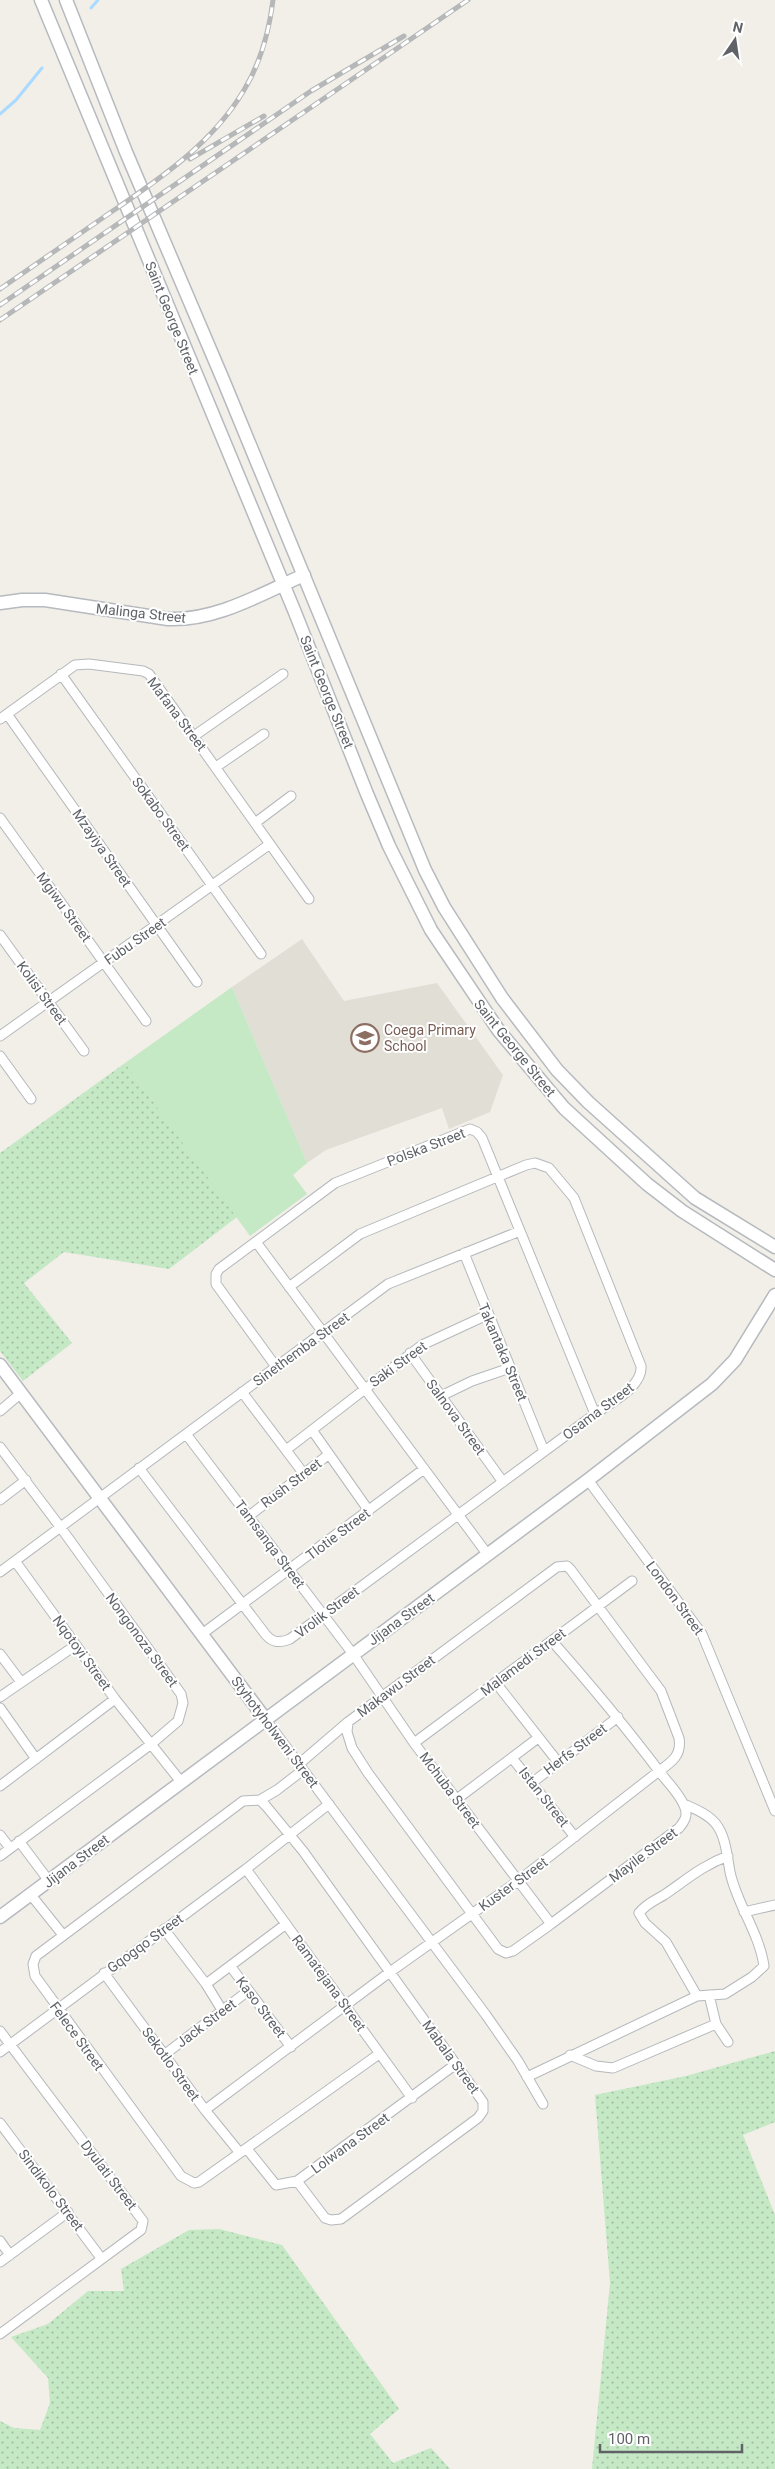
<svg xmlns="http://www.w3.org/2000/svg" width="775" height="2469" font-family="Roboto,sans-serif">
	<defs>
		<pattern id="grass-dots" width="8" height="8" patternUnits="userSpaceOnUse" patternTransform="scale(1.25)"><rect width="8" height="8" fill="#c5e8c5"/><path d="M2 2h.1M6 6h.1" fill="none" stroke="#a3c0a4" stroke-width="1.8" stroke-linecap="round"/></pattern>
	</defs>
	<rect width="100%" height="100%" fill="#f1efe8"/>
	<path fill="#e1ded6" d="M302,939l42,62 93,-18 66,92 -13,37 -41,17 -7,-21 -116,42 -19,13 -75,-176z"/>
	<path fill="url(#grass-dots)" d="M125,1063l112,154 -68,52 -105,-17 -40,31 48,60 -49,38 -23,-30v-198z
		M775,2051v71l-32,13 32,80v254h-183l18,-186 -15,-188 91,-19z
		M219,2229l63,16 117,164 -29,25 23,29 38,-15 19,21h-450v-48l14,7 26,2 10,-27 -2,-25 -37,-41 37,-13 40,-33h36l-3,-22 68,-39z"/>
	<path fill="#c5e8c5" d="M232,987l75,176 -14,12 14,19 -57,42 -125,-173z"/>
	<g fill="none" stroke-linecap="round" stroke-linejoin="round">
		<path stroke="#aadaff" stroke-width="3" d="M91,8l7,-8
			M0,114l16,-14 26,-32"/>
		<defs>
			<path id="street" d="M61,674l200,280
				M7,714l190,268
				M0,719l75,-54 14,-1 54,7 6,3 160,225
				M194,736l89,-62
				M216,767l48,-33
				M0,818l146,203
				M255,823l36,-27
				M0,935l84,116
				M0,1036l270,-192
				M0,1056l31,43
				M256,1242l232,313
				M464,1253l80,198
				M410,1353l93,129
				M277,1368l-61,-84v-10l3,-5 116,-86 135,-54 7,3 5,6 113,276
				M242,1392l62,82
				M441,1396l31,-15 38,-13
				M0,1411l21,-18
				M186,1434l167,220 61,89 137,181
				M0,1447l61,81 120,166 2,9 -5,18 -28,24 -150,111
				M286,1450l26,-20
				M139,1468l127,167c7,8 14,8 24,4l305,-225c15,-11 48,-27 46,-48l-67,-168 -25,-30 -14,-5 -9,2 -166,69 -71,53
				M588,1480l114,154 73,177
				M0,1500l26,-20
				M369,1511l-57,-81 110,-85 65,-30
				M249,1516l79,-61
				M15,1561l100,138 67,84
				M0,1572l388,-288 132,-53
				M202,1634l222,-165
				M0,1654l21,28
				M496,1683l62,79
				M0,1697l76,-52
				M0,1708l36,51
				M266,1720l220,295 32,46 25,43
				M414,1743l218,-162
				M512,1758l63,79
				M299,1764l49,-42
				M533,1782l85,-65
				M0,1786l115,-87
				M457,1799l81,-61
				M260,1800l17,-10 26,-20
				M0,1835l10,13
				M19,1841l30,40
				M246,1869l166,229
				M31,1895l32,40
				M744,1912l31,-7
				M164,1929l42,55 16,26
				M231,1967l60,80
				M104,1973l101,137 35,43
				M206,1984l80,-60
				M709,1995l7,29 12,18
				M697,1996l-31,-54 -21,-19 -6,-10c7,-9 15,-12 25,-18 22,-15 39,-30 64,-39
				M0,2031l143,190 -2,9 -141,104
				M0,2052l246,-183 83,-65
				M164,2055l84,-64
				M570,2055l26,11 17,2 103,-44
				M527,2077l170,-81 28,-2 27,-17 12,-11c-5,-34 -27,-61 -34,-94 -3,-16 -4,-35 -14,-48 -8,-10 -21,-15 -32,-20
				M205,2110l185,-138 128,-91 141,-110c13,-9 23,-16 20,-33l-18,-47 -90,-121 -4,-4 -10,1 -209,155 -1,10 5,16 16,25 130,176 8,4 7,-2 38,-27 128,-96c5,-6 9,-12 6,-20 -4,-13 -18,-26 -26,-37 -34,-45 -70,-88 -107,-130
				M0,2123l101,135
				M247,2149l29,36 21,-4 159,-117
				M297,2181l28,37 6,2 10,-1 137,-101 5,-7v-9l-180,-251 -37,-45 -6,-6 -17,1 -207,155 -3,8 2,12 146,200 13,7 5,-1 180,-128
				M0,2241l10,14
				M0,2262l68,-50"/>
			<path id="secondary" d="M41,0l253,610 73,184 22,52 42,84 68,101 65,77 83,76 35,27 93,59
				M66,0l60,152 98,230 201,488 19,37 58,91 55,72 31,32 107,96 80,49
				M0,603l22,-3h23l123,19c48,2 93,-25 136,-44
				M0,1365l266,355
				M0,1917l588,-437 124,-96 23,-24 40,-65"/>
		</defs>
		<use href="#street" stroke="#b5b8bc" stroke-width="11"/>
		<use href="#secondary" stroke="#b6babf" stroke-width="15"/>
		<use href="#street" stroke="#fff" stroke-width="9"/>
		<use href="#secondary" stroke="#fff" stroke-width="12"/>
		<defs>
			<path id="rail" d="M190,159l74,-43
				M0,289c35,-24 69,-48 104,-72 51,-35 108,-72 140,-127 17,-28 25,-58 29,-90
				M0,305l311,-214 93,-55
				M0,320l468,-320"/>
		</defs>
		<use href="#rail" stroke="#b6b7b8" stroke-width="5"/>
		<use href="#rail" stroke="#fff" stroke-width="3" stroke-dasharray="9" stroke-linecap="butt"/>
	</g>
	<defs>
		<symbol id="school-ring" viewBox="-11 -11 22 22"><circle r="9.5" fill="#fff" stroke="#8d6e63" stroke-width="1.5"/><path d="M0-5L7-2L0 1L-7-2ZM-4 1L0 2.5L4 1V4Q0 6-4 4Z" fill="#8d6e63"/></symbol>
	</defs>
	<g fill-rule="evenodd">
		<use href="#school-ring" x="349" y="1022" width="32" height="32"/>
	</g>
	<g text-anchor="middle" stroke-width="4" stroke-linejoin="round" paint-order="stroke">
		<g font-size="14" fill="#5f6368" stroke="#fff">
			<text transform="translate(172 318) rotate(68)" y="5">Saint George Street</text>
			<text transform="translate(141 613) rotate(6)" y="5">Malinga Street</text>
			<text transform="translate(327 692) rotate(68)" y="5">Saint George Street</text>
			<text transform="translate(177 714) rotate(53)" y="5">Mafana Street</text>
			<text transform="translate(161 814) rotate(54)" y="5">Sokabo Street</text>
			<text transform="translate(102 848) rotate(55)" y="5">Mzayiya Street</text>
			<text transform="translate(64 907) rotate(54)" y="5">Mgiwu Street</text>
			<text transform="translate(135 941) rotate(-35)" y="5">Fubu Street</text>
			<text transform="translate(42 993) rotate(54)" y="5">Kolisi Street</text>
			<text transform="translate(515 1048) rotate(51)" y="5">Saint George Street</text>
			<text transform="translate(426 1147) rotate(-21)" y="5">Polska Street</text>
			<text transform="translate(301 1349) rotate(-36)" y="5">Sinethemba Street</text>
			<text transform="translate(503 1352) rotate(67)" y="5">Takantaka Street</text>
			<text transform="translate(398 1364) rotate(-36)" y="5">Saki Street</text>
			<text transform="translate(598 1411) rotate(-37)" y="5">Osama Street</text>
			<text transform="translate(456 1417) rotate(54)" y="5">Salnova Street</text>
			<text transform="translate(291 1483) rotate(-37)" y="5">Rush Street</text>
			<text transform="translate(338 1534) rotate(-37)" y="5">Tlotie Street</text>
			<text transform="translate(270 1544) rotate(53)" y="5">Tamsanqa Street</text>
			<text transform="translate(675 1598) rotate(54)" y="5">London Street</text>
			<text transform="translate(327 1612) rotate(-37)" y="5">Vrolik Street</text>
			<text transform="translate(401 1619) rotate(-36)" y="5">Jijana Street</text>
			<text transform="translate(142 1640) rotate(54)" y="5">Nongonoza Street</text>
			<text transform="translate(82 1653) rotate(54)" y="5">Nqotoyi Street</text>
			<text transform="translate(523 1662) rotate(-37)" y="5">Malamedi Street</text>
			<text transform="translate(396 1686) rotate(-37)" y="5">Makawu Street</text>
			<text transform="translate(275 1732) rotate(53)" y="5">Styhotyholweni Street</text>
			<text transform="translate(575 1749) rotate(-37)" y="5">Herfs Street</text>
			<text transform="translate(450 1790) rotate(53)" y="5">Mchuba Street</text>
			<text transform="translate(544 1797) rotate(52)" y="5">Istan Street</text>
			<text transform="translate(643 1855) rotate(-37)" y="5">Mayile Street</text>
			<text transform="translate(76 1861) rotate(-37)" y="5">Jijana Street</text>
			<text transform="translate(513 1884) rotate(-36)" y="5">Kuster Street</text>
			<text transform="translate(145 1943) rotate(-36)" y="5">Gqogqo Street</text>
			<text transform="translate(329 1983) rotate(54)" y="5">Ramatejana Street</text>
			<text transform="translate(261 2007) rotate(53)" y="5">Kaso Street</text>
			<text transform="translate(206 2023) rotate(-37)" y="5">Jack Street</text>
			<text transform="translate(77 2036) rotate(54)" y="5">Felece Street</text>
			<text transform="translate(451 2057) rotate(54)" y="5">Mabala Street</text>
			<text transform="translate(171 2064) rotate(54)" y="5">Sekotlo Street</text>
			<text transform="translate(350 2143) rotate(-36)" y="5">Lolwana Street</text>
			<text transform="translate(109 2175) rotate(53)" y="5">Dyulati Street</text>
			<text transform="translate(51 2190) rotate(53)" y="5">Sindikolo Street</text>
		</g>
		<g font-size="14" fill="#785e54" stroke="#fff" text-anchor="start">
			<text x="384" y="1035">Coega Primary<tspan x="384" dy="16">School</tspan></text>
		</g>
	</g>
	<g transform="translate(735 40) rotate(13)" stroke="#ffffff" stroke-width="4" paint-order="stroke">
	<path d="M0-4L9 19L0 12L-9 19Z" fill="#5f6368"/>
	<text y="-8" font-size="14" font-weight="bold" text-anchor="middle" fill="#5f6368">N</text>
	</g>
	<path d="M600 2444v8h142v-8" fill="none" stroke="#5f6368" stroke-width="2.5"/>
	<text x="608" y="2444" font-size="15" fill="#5f6368" stroke="#ffffff" stroke-width="4" paint-order="stroke">100 m</text>
</svg>
